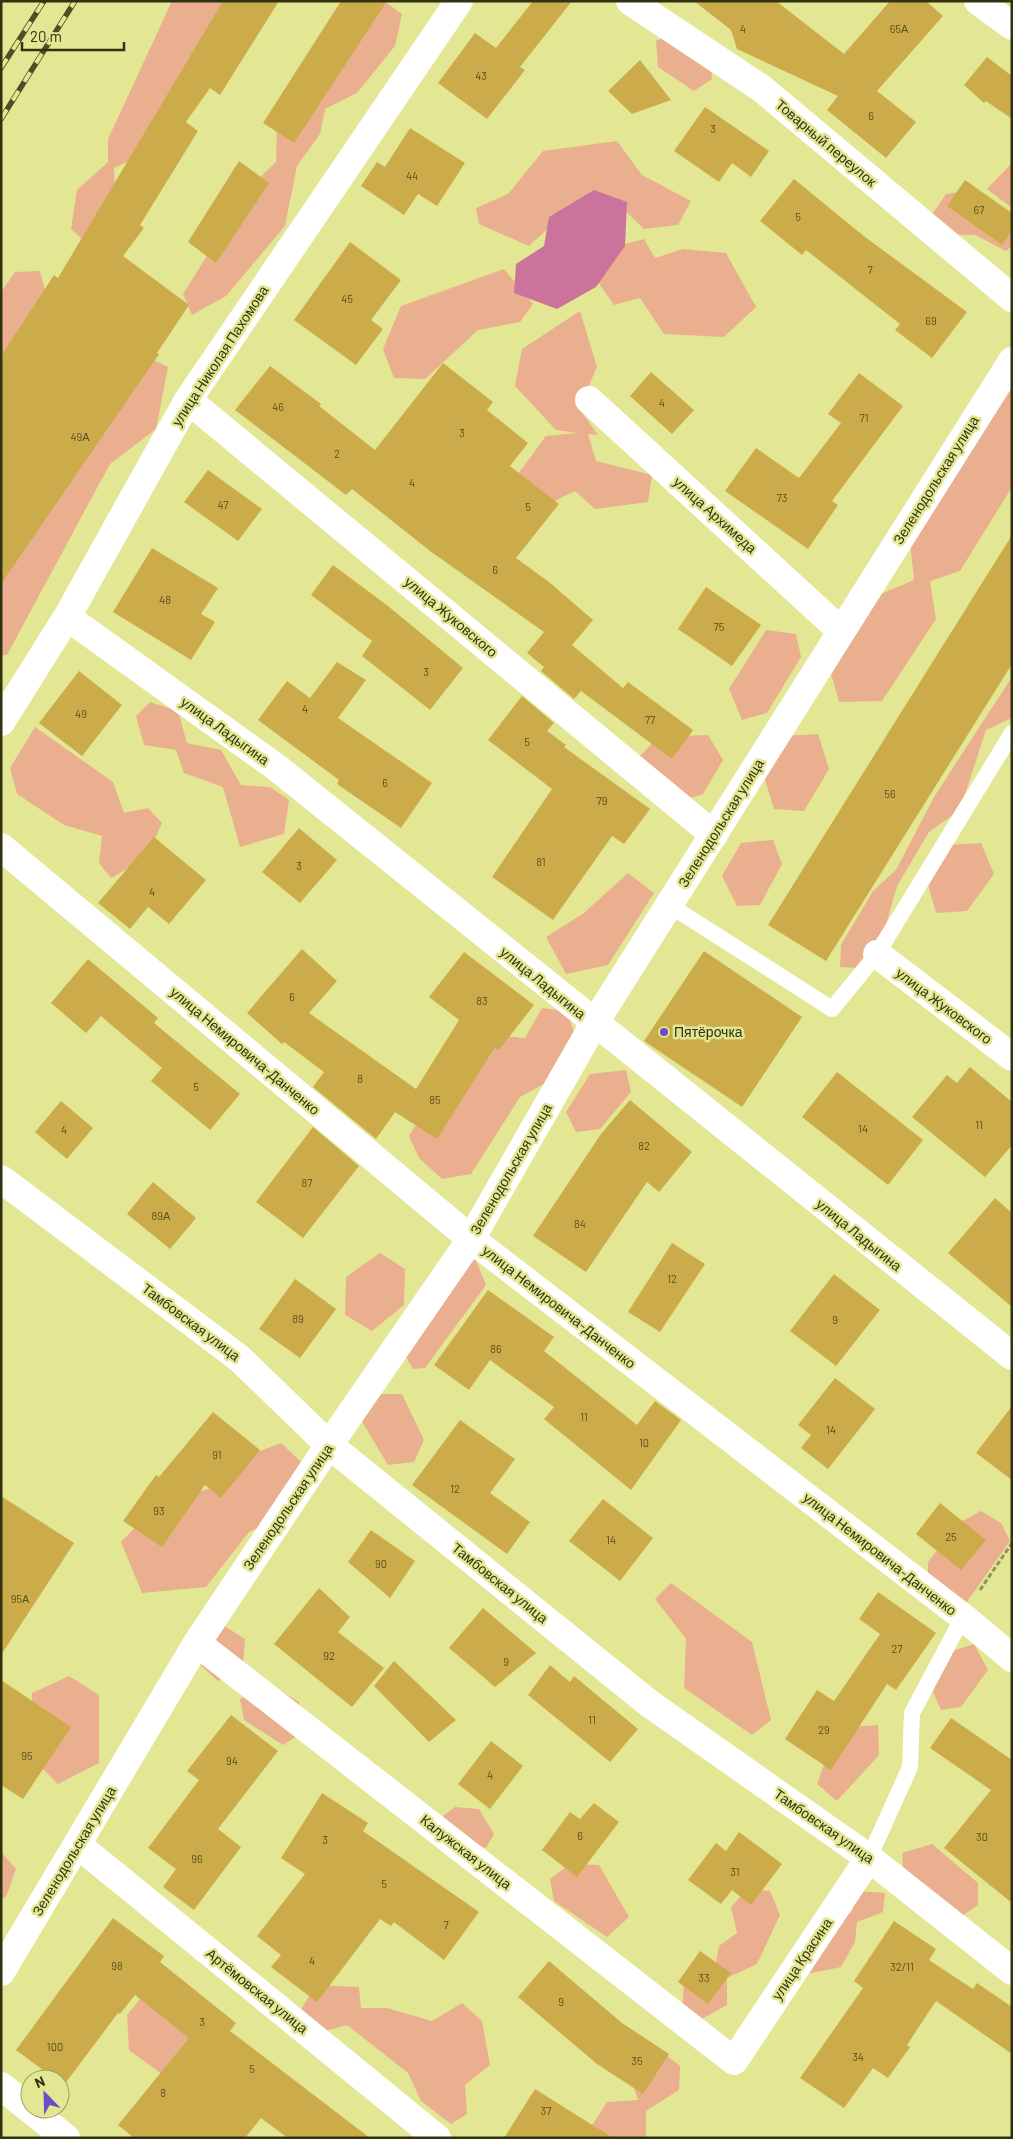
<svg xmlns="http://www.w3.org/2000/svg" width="1013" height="2139" font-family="Barlow,sans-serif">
	<rect width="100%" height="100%" fill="#e3e794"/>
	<path fill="#eaaf8e" d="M172,1h69l-99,154 -28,13 2,44 -29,32 -16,-15 6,-39 31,-28v-23z
		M384,1l18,13 -7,32 -38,47 -32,16 -5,25 -23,32 -12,60 -59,70 -34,19 -9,-21 67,-107 26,-25 1,-37z
		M675,33l35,26 2,20 -18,12 -36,-24 -2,-26z
		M617,141l25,34 49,26 -13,24 -34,4 -25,-24 -43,-2 -47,43 -50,-22 -3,-16 32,-14 35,-43z
		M1012,163v45l-25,-19z
		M966,191l46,26v29l-6,5 -31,-16 -32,-1 -14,-15 17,-25z
		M644,239l11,19 28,-9 43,4 30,54 -32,30 -60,-3 -24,-36 -26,7 -19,-27 23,-32z
		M504,269l29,35 -13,18 -42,8 -53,49 -31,-1 -11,-29 18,-43z
		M40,271l7,27 -46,77v-83l14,-20z
		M580,311l17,56 -18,41 19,27 -10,-1 8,27 56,14 -4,27 -53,7 -20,-18 -32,16 -34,-21 37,-50 31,-3 -21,-3 -41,-44 7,-37z
		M133,350l35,17 -12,62 -46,35 -103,191h-6v-89z
		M1012,374v113l-52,84 -30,10 6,38 -54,82 -43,1 -9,-32 41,-72 43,-18 -4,-39z
		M766,630l30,4 5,23 -34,56 -25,7 -13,-31z
		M1012,677v41l-26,12 -26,80 -31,22 -32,54 -17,59 -21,23 -19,-1 1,-22 32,-54 23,-21 38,-73z
		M150,702l28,9 9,32 34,7 20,35 29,2 19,13 -5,34 -44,13 -17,-60 -39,-14 -8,-23 -32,-5 -8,-29z
		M35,727l78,55 11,31 24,-5 14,15 -16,35 -35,20 -12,-15 3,-27 -38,-11 -47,-31 -7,-26z
		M818,734l11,35 -25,42 -30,-2 -12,-39 23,-34z
		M708,735l15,25 -20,34 -21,7 -44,-43 20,-21z
		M773,840l9,24 -22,41 -23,1 -15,-30 19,-33z
		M981,843l13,31 -27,37 -31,2 -9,-32 22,-36z
		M628,873l26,20 -46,72 -42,9 -20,-37 38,-24z
		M542,1008l25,3 9,28 -30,44 -26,14 -49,77 -29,5 -23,-21 -10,-22 52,-86 30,-15 34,3z
		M626,1070l5,22 -31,37 -24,3 -10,-20 24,-38z
		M471,1239l5,21 10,25 -61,83 -12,1 -11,-19z
		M380,1253l25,16 -1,36 -32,26 -27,-16 1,-38z
		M372,1394h30l22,46 -10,22 -26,3 -28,-47z
		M281,1443l20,19 -13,51 -39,19 -43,55 -64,6 -21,-51 34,-36 59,-19 22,-27z
		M981,1511l20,12 9,18 -46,65 -36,-11v-33l29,-38z
		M671,1583l81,59 19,78 -19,15 -68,-47 2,-49 -31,-40z
		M223,1625l22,14 -2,26 -25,16 -21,-19z
		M974,1644l14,26 -27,37 -20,3 -9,-20 17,-38z
		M69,1676l30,19v68l-41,21 -27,-27 1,-64z
		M271,1685l28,17 4,30 -20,13 -39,-25 -4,-21z
		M878,1725l1,30 -42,46 -20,-17 20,-56z
		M455,1807l24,2 15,25 -8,14 -29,-7 -14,-25z
		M932,1844l46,39v22l-19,13 -55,-41 -2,-24z
		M1,1852l15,17 -10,28 -5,2z
		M570,1864l29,1 30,52 -22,20 -53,-36 -4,-22z
		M747,1889l23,2 10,24 -23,49 -30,14v27l-29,16 -16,-8 2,-31 30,-9 5,-27 18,-13 -6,-26z
		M858,1891l27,2 -2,19 -26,10 -2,20 -14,25 -34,7 16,-54 28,-7z
		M154,1982l59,61 -28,48 -56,-41 -2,-35z
		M316,1985l43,2 2,21h26l45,13 30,-18 20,18 8,44 -25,20 2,29 -16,10 -30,-23 -13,-28 -61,-48 -22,6 -25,-20z
		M661,2051l19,15 -1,24 -33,21v27h-50l-5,-11 16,-25 31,-2 -8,-24z"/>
	<path fill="#cb739d" d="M594,190l33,12 -2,44 -29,41 -39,22 -43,-16 2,-29 28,-18 5,-29z"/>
	<path fill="#ccac4a" d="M223,1h56l-59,94 -10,-7 -24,34 12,9 -58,94 4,3 -21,28 66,49 -32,48 2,1 -158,230v-228l53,-81 4,3z
		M341,1h46l-93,142 -31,-20z
		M533,1h39l-52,66 5,3 -38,49 -49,-36 37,-50 21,15z
		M694,1h82l68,53 46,-53h36l17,15 -66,75 39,31 -30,36 -59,-48 11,-14 -101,-47 -6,-19z
		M987,57l25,19v43l-26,-18 -2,2 -20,-18z
		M640,60l31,40 -39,14 -24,-23z
		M705,107l64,44 -18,26 -19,-14 -13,19 -45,-31z
		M410,128l55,35 -28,43 -19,-12 -14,21 -43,-29 16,-24 8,5z
		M239,161l30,22 -53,80 -28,-21z
		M794,179l71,58 102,75 -35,46 -37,-28 5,-6 -94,-74 -4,5 -42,-34z
		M965,180l47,33v17l-10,15 -55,-39z
		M350,242l51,38 -30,40 12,9 -27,36 -62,-45z
		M443,363l50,39 -6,8 41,33 -18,23 49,38 -43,54 33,24 44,38 -21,25 51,43 5,-6 65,48 -21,29 -91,-68 -7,8 -33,-28 3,-4 -17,-14 17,-21 -114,-81 -78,-62 -6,6 -111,-85 35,-44 51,38 -2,2 56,44z
		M651,372l43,38 -22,24 -42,-38z
		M859,373l44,33 -71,95 6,4 -30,44 -83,-58 31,-43 43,30 42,-55 -13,-9z
		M208,470l54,39 -24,32 -54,-39z
		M1012,535v129l-186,297 -58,-36z
		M152,548l66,40 -17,26 14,8 -24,38 -78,-48z
		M333,565l55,41 75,62 -33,42 -68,-54 10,-15 -61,-46z
		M706,587l55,38 -29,41 -54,-37z
		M337,662l29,18 -28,38 94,65 -31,45 -64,-44 2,-4 -81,-60 29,-39 23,17z
		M79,671l43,34 -40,51 -43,-33z
		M522,696l32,27 -7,8 19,14 -2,2 86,62 -26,35 -12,-8 -59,84 -61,-43 60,-88 -64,-49z
		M299,828l38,32 -37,43 -38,-31z
		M154,837l52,43 -37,44 -21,-17 -18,22 -32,-26z
		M302,949l35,32 -28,32 107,76 43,-69 -30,-23 35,-45 70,53 -35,45 -4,-3 -58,92 -42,-27 -19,27 -63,-52 11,-15 -40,-30 -2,2 -35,-31z
		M704,951l98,66 -60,90 -98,-66z
		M88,959l70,59 -4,5 86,71 -30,36 -59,-49 11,-13 -61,-52 -15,17 -35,-30z
		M970,1067l42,35v43l-27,32 -73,-60 35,-42 10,8z
		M837,1072l86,68 -35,45 -86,-68z
		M630,1100l62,52 -33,40 -12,-10 -61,90 -53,-36 68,-102z
		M61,1101l32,27 -26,31 -32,-27z
		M313,1127l46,39 -56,72 -47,-36z
		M153,1182l43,36 -26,31 -43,-35z
		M995,1198l17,15v94l-64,-54z
		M672,1243l33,21 -45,68 -32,-20z
		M834,1274l46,36 -44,56 -46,-35z
		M295,1279l41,30 -36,49 -41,-29z
		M488,1290l66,47 -10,14 93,74 18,-24 26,19 -50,70 -87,-71 10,-12 -64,-47 -21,30 -35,-25z
		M835,1378l40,31 -47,60 -27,-21 10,-13 -13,-10z
		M1012,1406v74l-36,-27z
		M213,1412l47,38 -39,48 -16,-13 -43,62 -39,-26 33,-46 3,2z
		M460,1420l55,39 -25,34 40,29 -23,32 -95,-69z
		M1,1496l73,47 -73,112z
		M603,1499l50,39 -33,43 -51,-40z
		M940,1503l46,37 -25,30 -45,-36z
		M371,1530l44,31 -25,37 -42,-36z
		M319,1588l31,29 -12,15 46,36 -32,39 -78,-63z
		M878,1592l58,41 -40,57 -9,-6 -56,86 -46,-31 32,-49 17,11 46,-67 -21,-15z
		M483,1608l53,45 -41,34 -46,-39z
		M394,1661l62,59 -27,22 -55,-56z
		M550,1665l20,17 4,-6 64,53 -28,33 -82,-67z
		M1,1680l70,47 -48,72 -22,-14z
		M231,1715l47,36 -60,78 23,18 -47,63 -31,-23 13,-18 -28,-21 51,-68 -12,-9z
		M951,1718l61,42v143l-68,-55 47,-58 -61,-42z
		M491,1741l32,25 -33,43 -32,-25z
		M322,1793l46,30 -5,8 116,81 -35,48 -50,-38 -3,4 -11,-7 -63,83 -46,-35 10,-12 -24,-19 48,-62 -24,-16z
		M594,1803l25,19 -42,55 -35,-27 28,-38 10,7z
		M739,1832l43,32 -31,41 -19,-15 -11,14 -33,-24 28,-37 10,8z
		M113,1918l51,38 -4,6 76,61 -6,8 140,107h-82l-27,-20 -16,20h-111l-16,-13 71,-87 -54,-43 -15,19 -2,-1 -54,72 -4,-3v-3h-5l-39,-29z
		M894,1921l42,28 -7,11 44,29 4,-6 35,24v47l-76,-53 -29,44 3,2 -22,31 -15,-10 -29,40 -44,-30 63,-90 -9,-7z
		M700,1951l31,22 -23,31 -30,-22z
		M549,1961l73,62 47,31 -26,40 -46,-30 -79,-67z
		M535,2089l78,49h-109z"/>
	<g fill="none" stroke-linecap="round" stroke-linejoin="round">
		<path stroke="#939558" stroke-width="3" stroke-dasharray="5 2.5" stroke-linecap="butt" d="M980,1590l32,-47"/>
		<path stroke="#fff" stroke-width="16" d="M669,905l163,104 45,-55 135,-221
			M869,1858l41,-91 2,-54 51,-96"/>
		<path stroke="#fff" stroke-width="28" d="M630,1l131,87 251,210
			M978,1l34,25
			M188,400l526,435
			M589,400l252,231
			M67,617l209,150 736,589
			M1,722l66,-105 121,-217 271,-399
			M1,847l470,392 492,378 49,41
			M877,954l135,103
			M1,1179l238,179 90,87 321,259 219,154 143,113
			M197,1643l537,418 135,-203
			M78,1845l359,293
			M1,1972l196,-329 132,-198 142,-206 123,-215 418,-663
			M1,2086l65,52"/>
		<defs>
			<path id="rail" d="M1,68l43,-67
				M1,119l74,-118"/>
		</defs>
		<use href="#rail" stroke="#4e4f25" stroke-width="5.5"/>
		<use href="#rail" stroke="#e3e794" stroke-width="4" stroke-dasharray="11" stroke-linecap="butt"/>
	</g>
	<circle fill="#6c4dc6" stroke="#e3e794" stroke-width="2" cx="664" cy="1032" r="5"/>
	<g text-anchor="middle" stroke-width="5" stroke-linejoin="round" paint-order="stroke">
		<g font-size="11" fill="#58501e">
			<text x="743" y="33">4</text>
			<text x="899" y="33">65А</text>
			<text x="481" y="80">43</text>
			<text x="871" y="120">6</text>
			<text x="713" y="133">3</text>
			<text x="412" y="180">44</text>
			<text x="979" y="214">67</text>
			<text x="798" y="221">5</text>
			<text x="870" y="274">7</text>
			<text x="347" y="303">45</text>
			<text x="931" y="325">69</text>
			<text x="662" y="407">4</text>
			<text x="278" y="411">46</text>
			<text x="864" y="422">71</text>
			<text x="462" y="437">3</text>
			<text x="80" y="441">49А</text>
			<text x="337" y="458">2</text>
			<text x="412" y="487">4</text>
			<text x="782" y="502">73</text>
			<text x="223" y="509">47</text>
			<text x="528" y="511">5</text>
			<text x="495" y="574">6</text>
			<text x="165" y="604">48</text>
			<text x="719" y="631">75</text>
			<text x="426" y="676">3</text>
			<text x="305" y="713">4</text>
			<text x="81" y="718">49</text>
			<text x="650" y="724">77</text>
			<text x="527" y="746">5</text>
			<text x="385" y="787">6</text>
			<text x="890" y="798">56</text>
			<text x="602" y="805">79</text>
			<text x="541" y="866">81</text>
			<text x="299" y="870">3</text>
			<text x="152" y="896">4</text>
			<text x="292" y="1001">6</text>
			<text x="482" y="1005">83</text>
			<text x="360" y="1083">8</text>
			<text x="196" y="1091">5</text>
			<text x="435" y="1104">85</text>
			<text x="979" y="1129">11</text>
			<text x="863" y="1133">14</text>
			<text x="64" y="1134">4</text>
			<text x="644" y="1150">82</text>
			<text x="307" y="1187">87</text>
			<text x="161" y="1220">89А</text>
			<text x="580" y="1228">84</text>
			<text x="672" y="1283">12</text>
			<text x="298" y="1323">89</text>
			<text x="835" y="1324">9</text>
			<text x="496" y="1353">86</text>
			<text x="584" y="1421">11</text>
			<text x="831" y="1434">14</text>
			<text x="644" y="1447">10</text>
			<text x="217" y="1459">91</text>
			<text x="455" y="1493">12</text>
			<text x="159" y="1515">93</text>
			<text x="951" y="1541">25</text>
			<text x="611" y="1544">14</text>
			<text x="381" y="1568">90</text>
			<text x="20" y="1603">95А</text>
			<text x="897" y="1653">27</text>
			<text x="329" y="1660">92</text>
			<text x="506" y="1666">9</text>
			<text x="592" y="1724">11</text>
			<text x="824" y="1734">29</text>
			<text x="27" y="1760">95</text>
			<text x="232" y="1765">94</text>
			<text x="490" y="1779">4</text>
			<text x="580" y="1840">6</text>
			<text x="982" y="1841">30</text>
			<text x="325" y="1844">3</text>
			<text x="197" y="1863">96</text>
			<text x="735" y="1876">31</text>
			<text x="384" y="1888">5</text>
			<text x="446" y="1929">7</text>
			<text x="312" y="1965">4</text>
			<text x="117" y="1970">98</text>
			<text x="902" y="1971">32/11</text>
			<text x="704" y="1982">33</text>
			<text x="561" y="2006">9</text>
			<text x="202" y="2026">3</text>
			<text x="55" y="2051">100</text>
			<text x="858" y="2061">34</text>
			<text x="637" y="2065">35</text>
			<text x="252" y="2073">5</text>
			<text x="163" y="2097">8</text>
			<text x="546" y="2115">37</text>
		</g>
		<g font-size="14" fill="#313210" stroke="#e3e794">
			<text transform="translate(826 143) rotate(40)" y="5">Товарный переулок</text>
			<text transform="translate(220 356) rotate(-57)" y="5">улица Николая Пахомова</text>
			<text transform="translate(936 480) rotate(-58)" y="5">Зеленодольская улица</text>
			<text transform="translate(715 515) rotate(42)" y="5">улица Архимеда</text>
			<text transform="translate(451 617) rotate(40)" y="5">улица Жуковского</text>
			<text transform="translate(225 731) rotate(36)" y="5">улица Ладыгина</text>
			<text transform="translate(721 823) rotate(-58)" y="5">Зеленодольская улица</text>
			<text transform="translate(543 983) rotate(39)" y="5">улица Ладыгина</text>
			<text transform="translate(944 1006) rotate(37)" y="5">улица Жуковского</text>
			<text transform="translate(245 1051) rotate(40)" y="5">улица Немировича-Данченко</text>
			<text transform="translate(511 1169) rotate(-60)" y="5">Зеленодольская улица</text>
			<text transform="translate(859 1235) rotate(39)" y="5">улица Ладыгина</text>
			<text transform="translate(559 1307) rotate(38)" y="5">улица Немировича-Данченко</text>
			<text transform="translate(191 1322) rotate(37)" y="5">Тамбовская улица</text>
			<text transform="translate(288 1507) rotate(-56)" y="5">Зеленодольская улица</text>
			<text transform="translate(880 1554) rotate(38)" y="5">улица Немировича-Данченко</text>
			<text transform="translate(500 1583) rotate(39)" y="5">Тамбовская улица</text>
			<text transform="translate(824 1826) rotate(35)" y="5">Тамбовская улица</text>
			<text transform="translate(74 1851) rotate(-59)" y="5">Зеленодольская улица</text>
			<text transform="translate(466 1852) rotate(38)" y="5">Калужская улица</text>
			<text transform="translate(802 1959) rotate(-56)" y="5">улица Красина</text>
			<text transform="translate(257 1991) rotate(39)" y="5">Артёмовская улица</text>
		</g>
		<g font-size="14" fill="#313210" stroke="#e3e794" text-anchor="start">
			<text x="674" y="1037">Пятёрочка</text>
		</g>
	</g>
	<rect width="1013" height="2139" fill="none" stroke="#313210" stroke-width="5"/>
	<g transform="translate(45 2094) rotate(337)"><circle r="24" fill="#e3e794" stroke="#9c9f5f"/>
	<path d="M0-4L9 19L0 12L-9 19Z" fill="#6c4dc6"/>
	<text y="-8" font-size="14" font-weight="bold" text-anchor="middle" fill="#313210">N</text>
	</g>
	<path d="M22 42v8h102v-8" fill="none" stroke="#313210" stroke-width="2.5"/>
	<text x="30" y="42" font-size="15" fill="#313210" stroke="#e3e794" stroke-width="4" paint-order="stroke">20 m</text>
</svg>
